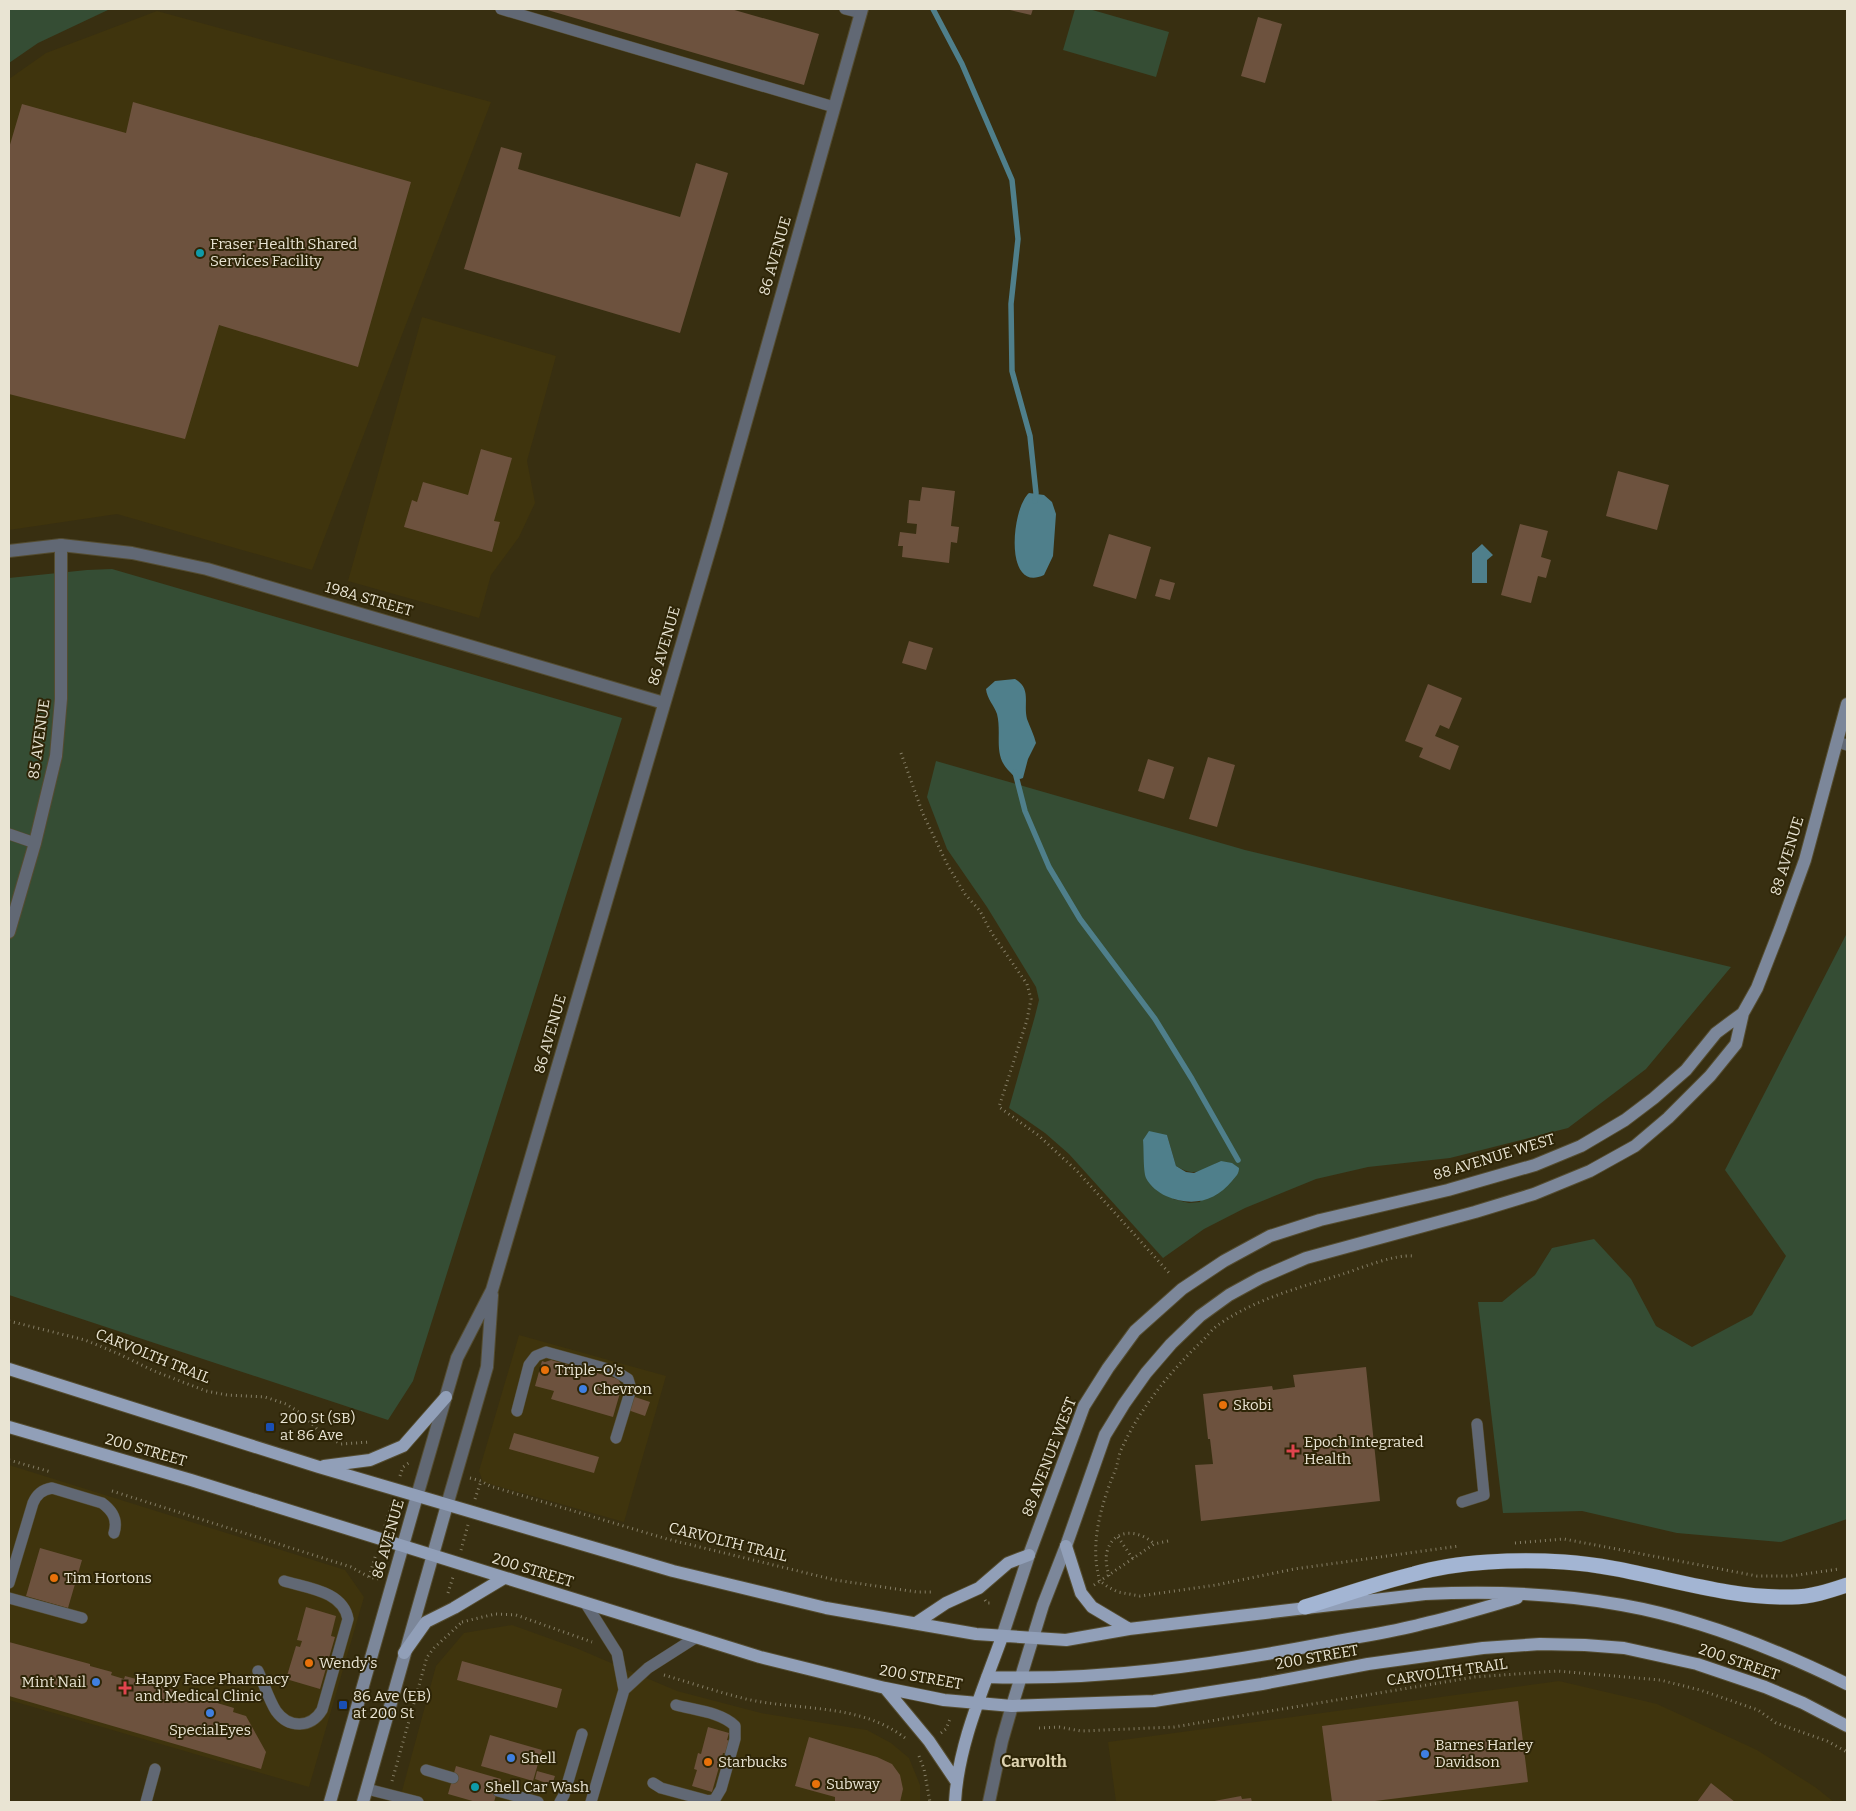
<svg xmlns="http://www.w3.org/2000/svg" width="1856" height="1811" font-family="Bitter,serif">
	<rect width="100%" height="100%" fill="#382f11"/>
	<path fill="#3f340d" d="M157,11l334,91 -179,468 -195,-56 -108,16v-451l37,-26z
		M422,317l134,39 -29,105 8,42 -16,34 -28,38 -12,43 -131,-37z
		M519,1335l147,41 -42,146 -141,-40 -4,-11z
		M9,1465l336,105 19,27 -55,190 -300,-87z
		M512,1625l64,23 101,43 84,22 106,17 24,13 18,15 11,27v17h-521l37,-136 28,-33z
		M1559,1681l98,23 100,46 58,37 19,15h-718l-8,-60z"/>
	<path fill="#354d34" fill-rule="evenodd" d="M9,9h101l-72,34 -29,20z
		M1075,9h14l80,23 -13,45 -93,-27z
		M112,569l510,149 -209,663 -25,39 -379,-125v-717l78,-8z
		M936,761l309,89 486,117 -85,102 -78,59 -118,30 -82,9 -52,12 -71,29 -41,21 -41,29 -94,-104 -24,-21 -36,-25 26,-92 4,-16 -3,-13 -49,-80 -40,-58 -20,-52zM1167,1135l9,31c20,12 26,4 45,-5l-21,41 -11,1 -16,-4z
		M1847,933v586l-66,23 -104,-9 -95,-22 -79,2 -25,-211h24l33,-27 17,-27 42,-9 37,40 25,47 36,21 60,-32 34,-59 -61,-86z"/>
	<path fill="#4f7f8b" d="M1029,493l15,2 8,7 4,12 -3,42 -9,19c-40,19 -33,-66 -15,-82z
		M1482,544l11,11 -6,5v23h-15v-30z
		M1015,679c17,10 8,24 12,40 3,8 7,16 9,24l-8,16 -5,19 -3,1c-5,-1 -8,-5 -12,-9 -15,-16 -6,-36 -11,-56 -3,-9 -10,-15 -11,-25l9,-8z
		M1149,1131l18,4 9,31 10,6 8,1 27,-12 11,2 7,5c0,6 -3,8 -7,13 -17,21 -41,26 -66,15 -7,-3 -16,-10 -20,-18 -3,-8 -2,-29 -3,-38z"/>
	<g fill="none" stroke-linecap="round" stroke-linejoin="round">
		<path stroke="#4f7f8b" stroke-width="5.5" d="M933,9l29,55 50,116 6,59 -7,65 1,67 18,65 6,57 -1,8
			M1015,772l10,39 24,56 31,52 75,100 37,60 46,81"/>
	</g>
	<path fill="#6d523e" d="M544,9h187l88,25 -15,51z
		M1006,9h27l-2,6z
		M1258,17l24,7 -17,59 -24,-7z
		M133,102l278,80 -53,185 -139,-42 -34,114 -176,-45v-246l13,-44 104,29z
		M501,147l21,6 -4,16 162,48 16,-54 32,10 -48,160 -216,-64z
		M481,449l31,9 -18,63 6,1 -8,30 -88,-25 8,-27 5,2 6,-20 45,13z
		M1618,471l51,14 -12,45 -51,-14z
		M922,487l33,4 -4,35 8,1 -2,16 -6,-1 -2,21 -47,-6 1,-11h-5l2,-14 16,2 1,-10 -10,-1 2,-23 11,1z
		M1520,524l28,7 -7,26 10,3 -5,18 -8,-2 -7,27 -30,-8z
		M1109,534l42,13 -15,52 -43,-13z
		M1160,579l15,4 -5,17 -15,-4z
		M909,641l24,7 -7,22 -24,-7z
		M1428,684l34,14 -13,31 -9,-4 -5,11 24,10 -9,24 -31,-13 4,-9 -18,-7z
		M1208,757l27,8 -18,62 -28,-8z
		M1148,759l26,8 -10,32 -26,-8z
		M551,1360l67,19 4,7 -9,31 -62,-18 3,-8 -19,-5 7,-25 3,1z
		M1366,1367l14,134 -179,20 -6,-56 18,-1 -3,-25h-2l-5,-45 69,-8 1,4 22,-3 -2,-12z
		M632,1396l18,6 -5,14 -17,-6z
		M514,1433l85,24 -5,16 -85,-24z
		M40,1548l42,12 -14,48 -42,-12z
		M306,1607l30,9 -5,20 4,1 -15,52 -34,-10 10,-33 4,1 2,-6 -5,-1z
		M9,1642l81,22v2l22,6 -1,3 13,4 1,-3 22,6 87,26 -1,4 13,4 20,36 -5,17 -252,-73z
		M462,1661l100,28 -5,19 -100,-28z
		M1518,1701l10,81 -161,20h-35l-10,-76z
		M708,1727l21,6 -2,7 6,2 -3,12 -7,-1 -11,39 -20,-6 5,-16 -3,-1 4,-16 3,1z
		M490,1735l52,15 -9,31 -52,-15z
		M809,1737l68,20 15,7 8,11 3,14 -3,13h-65v-5l-40,-11z
		M456,1766l45,13 -7,23h-18l-28,-8z
		M537,1771l18,5 -3,9 -17,-6z
		M1711,1783l24,19h-38z
		M1241,1796l1,3 9,-1 1,4h-43z"/>
	<g fill="none" stroke-linecap="round" stroke-linejoin="round">
		<defs>
			<path id="service" d="M501,9l333,98
				M845,9l16,4
				M1837,742l10,3
				M9,834l26,9
				M517,1411l12,-46 7,-9 10,-4 69,19 13,8 3,10 -15,49
				M1462,1502l22,-7 -7,-71
				M9,1583l24,-80c4,-9 9,-13 19,-15l50,15c11,8 16,17 12,30
				M9,1598l73,20
				M586,1604l31,49 7,37 -33,112
				M258,1671c6,13 11,29 18,40 13,18 35,17 46,-1l26,-91c-5,-28 -41,-31 -64,-38
				M624,1690l24,-22 47,-30
				M426,1770l27,8
				M653,1783l8,5 48,13 6,-2 6,-10 14,-50v-13c-14,-14 -41,-16 -59,-21
				M367,1789l51,13
				M498,1791l40,11
				M146,1802l9,-33
				M560,1802l4,-7 18,-61"/>
			<path id="minor" d="M9,932l26,-89 21,-87 5,-57v-154"/>
			<path id="tertiary" d="M9,551l52,-6 71,8 75,16 457,134
				M417,1496l40,-138 35,-68 224,-762 146,-519
				M447,1505l40,-138 5,-72
				M989,1802l13,-61 10,-35"/>
			<path id="secondary" d="M1002,1637l27,-82 55,-149 24,-38 27,-37 47,-42 42,-28 46,-25 50,-16 128,-30 87,-25 46,-19 44,-26 29,-22 32,-28 30,-37 27,-20
				M1012,1706l31,-101 23,-59 39,-111 19,-31 22,-31 25,-29 29,-28 29,-21 31,-17 46,-20 169,-46 59,-18 56,-23 45,-25 33,-28 42,-42 26,-32 7,-31 14,-25 23,-59 25,-69 42,-156
				M330,1802l87,-306
				M363,1802l84,-297"/>
			<path id="primary" d="M9,1369l310,98 354,104 153,37 150,26 90,6 63,-11 296,-35c65,-3 133,-1 197,11 79,14 154,44 225,79
				M9,1427l182,53 569,177 125,31 59,12 68,6 142,-5 108,-17 106,-20 115,-16 57,-4 45,1 39,3 73,16 68,23 38,16 44,23
				M324,1466l46,-6 33,-14 43,-49
				M1066,1546l15,47 11,14 37,22
				M916,1623l30,-20 33,-15 29,-25 21,-8
				M404,1653l22,-31 28,-14 50,-30
				M987,1677c113,4 225,-12 335,-33 33,-7 67,-11 100,-20 32,-7 64,-17 95,-26
				M885,1688l44,53 27,40
				M955,1802c3,-57 28,-112 47,-165"/>
			<path id="motorway" d="M1305,1607c36,-11 72,-24 109,-33 44,-13 104,-15 150,-12 77,5 151,37 228,35 19,0 37,-6 55,-12"/>
		</defs>
		<use href="#service" stroke="#544c30" stroke-width="12"/>
		<use href="#minor" stroke="#544c30" stroke-width="14"/>
		<use href="#tertiary" stroke="#544c30" stroke-width="14"/>
		<use href="#secondary" stroke="#544c30" stroke-width="14"/>
		<use href="#primary" stroke="#544c30" stroke-width="14"/>
		<use href="#motorway" stroke="#544c30" stroke-width="16"/>
		<path stroke="#857e66" stroke-width="3" stroke-dasharray="1 4" stroke-linecap="butt" d="M901,753l22,61 25,52 17,28 15,17 11,21 36,52 4,15 -4,21 -28,87 39,28 39,36 94,104
			M9,1321l76,19 34,14 35,17 52,20 21,4 38,2 21,7 16,10 19,19 20,11 29,-2
			M9,1460l42,12
			M400,1476l3,-9 7,-5
			M470,1478l11,3 9,5 177,53 168,41 82,12h16
			M112,1491l239,76 18,10 10,2
			M475,1499l6,-18
			M385,1526l7,-23
			M1118,1537l15,22
			M1168,1541l-14,3 -54,37c-11,-35 1,-77 15,-110 3,-7 3,-14 6,-21 18,-40 47,-76 78,-106 7,-6 12,-14 19,-19 37,-26 83,-38 125,-51 18,-6 52,-20 70,-18
			M1515,1543l49,-4 193,37h34l48,-7
			M461,1550l7,-25
			M1109,1576c-2,-8 -4,-16 -2,-24 6,-25 33,-22 47,-8
			M369,1577l7,-23
			M1094,1585l6,-4 8,6 10,5 22,4 76,-11 78,-16 165,-23
			M448,1593l5,-16
			M985,1600l2,3h6
			M462,1622l33,-8 21,1 76,27
			M664,1675c27,8 54,17 82,24 53,12 114,4 159,39
			M1039,1728l20,-1 22,4 93,-4 301,-50 82,-6 103,9 40,10 58,20 18,13 51,18 20,11
			M941,1733l5,-4 4,-10
			M919,1756l5,13 6,33
			M392,1781l35,-124 7,-9 27,-25"/>
		<use href="#service" stroke="#616874" stroke-width="11"/>
		<use href="#minor" stroke="#616874" stroke-width="12"/>
		<use href="#tertiary" stroke="#616874" stroke-width="12"/>
		<use href="#secondary" stroke="#7c879a" stroke-width="12"/>
		<use href="#primary" stroke="#919fb8" stroke-width="12"/>
		<use href="#motorway" stroke="#a3b5d3" stroke-width="15"/>
	</g>
	<g fill="#0f9aa8" stroke="#2e2507" stroke-width="2">
		<circle cx="200" cy="253" r="5"/>
		<circle cx="475" cy="1787" r="5"/>
	</g>
	<g fill="#e8710a" stroke="#2e2507" stroke-width="2">
		<circle cx="545" cy="1370" r="5"/>
		<circle cx="1223" cy="1405" r="5"/>
		<circle cx="54" cy="1578" r="5"/>
		<circle cx="309" cy="1663" r="5"/>
		<circle cx="708" cy="1762" r="5"/>
		<circle cx="816" cy="1784" r="5"/>
	</g>
	<g fill="#3f7fe0" stroke="#2e2507" stroke-width="2">
		<circle cx="583" cy="1389" r="5"/>
		<circle cx="96" cy="1682" r="5"/>
		<circle cx="210" cy="1713" r="5"/>
		<circle cx="1425" cy="1754" r="5"/>
		<circle cx="511" cy="1758" r="5"/>
	</g>
	<g fill="#1a4fb4" stroke="#2e2507" stroke-width="2">
		<rect x="265" y="1422" width="10" height="10" rx="2.5"/>
		<rect x="338" y="1700" width="10" height="10" rx="2.5"/>
	</g>
	<g fill="#e0444e" stroke="#2e2507" stroke-width="2">
		<path d="M1290.5 1443.5h5v5h5v5h-5v5h-5v-5h-5v-5h5z"/>
		<path d="M122.5 1680.5h5v5h5v5h-5v5h-5v-5h-5v-5h5z"/>
	</g>
	<g text-anchor="middle" stroke-width="4" stroke-linejoin="round" paint-order="stroke">
		<g font-size="15" fill="#e9e4d3" stroke="#2e2507" text-anchor="start">
			<text x="210" y="249">Fraser Health Shared<tspan x="210" dy="17">Services Facility</tspan></text>
			<text x="555" y="1375">Triple-O's</text>
			<text x="593" y="1394">Chevron</text>
			<text x="1233" y="1410">Skobi</text>
			<text x="280" y="1423">200 St (SB)<tspan x="280" dy="17">at 86 Ave</tspan></text>
			<text x="1304" y="1447">Epoch Integrated<tspan x="1304" dy="17">Health</tspan></text>
			<text x="64" y="1583">Tim Hortons</text>
			<text x="319" y="1668">Wendy's</text>
			<text x="135" y="1684">Happy Face Pharmacy<tspan x="135" dy="17">and Medical Clinic</tspan></text>
			<text x="86" y="1687" text-anchor="end">Mint Nail</text>
			<text x="353" y="1701">86 Ave (EB)<tspan x="353" dy="17">at 200 St</tspan></text>
			<text x="210" y="1735" text-anchor="middle">SpecialEyes</text>
			<text x="1435" y="1750">Barnes Harley<tspan x="1435" dy="17">Davidson</tspan></text>
			<text x="521" y="1763">Shell</text>
			<text x="718" y="1767">Starbucks</text>
			<text x="826" y="1789">Subway</text>
			<text x="485" y="1792">Shell Car Wash</text>
		</g>
		<g font-size="15" fill="#e9e4d3" stroke="#2e2507">
			<text transform="translate(775 256) rotate(-74)" y="5">86 AVENUE</text>
			<text transform="translate(369 599) rotate(16)" y="5">198A STREET</text>
			<text transform="translate(664 646) rotate(-74)" y="5">86 AVENUE</text>
			<text transform="translate(39 739) rotate(-82)" y="5">85 AVENUE</text>
			<text transform="translate(1787 856) rotate(-73)" y="5">88 AVENUE</text>
			<text transform="translate(550 1034) rotate(-74)" y="5">86 AVENUE</text>
			<text transform="translate(1494 1157) rotate(-17)" y="5">88 AVENUE WEST</text>
			<text transform="translate(153 1356) rotate(22)" y="5">CARVOLTH TRAIL</text>
			<text transform="translate(146 1450) rotate(16)" y="5">200 STREET</text>
			<text transform="translate(1049 1457) rotate(-69)" y="5">88 AVENUE WEST</text>
			<text transform="translate(388 1539) rotate(-74)" y="5">86 AVENUE</text>
			<text transform="translate(728 1542) rotate(14)" y="5">CARVOLTH TRAIL</text>
			<text transform="translate(533 1570) rotate(17)" y="5">200 STREET</text>
			<text transform="translate(1317 1657) rotate(-10)" y="5">200 STREET</text>
			<text transform="translate(1739 1662) rotate(19)" y="5">200 STREET</text>
			<text transform="translate(1447 1672) rotate(-8)" y="5">CARVOLTH TRAIL</text>
			<text transform="translate(921 1677) rotate(10)" y="5">200 STREET</text>
		</g>
		<g font-size="16" font-weight="bold" fill="#ddd2b0" stroke="#2e2507">
			<text x="1034" y="1767">Carvolth</text>
		</g>
	</g>
	<rect width="1856" height="1811" fill="none" stroke="#e9e4d3" stroke-width="20"/>
</svg>
